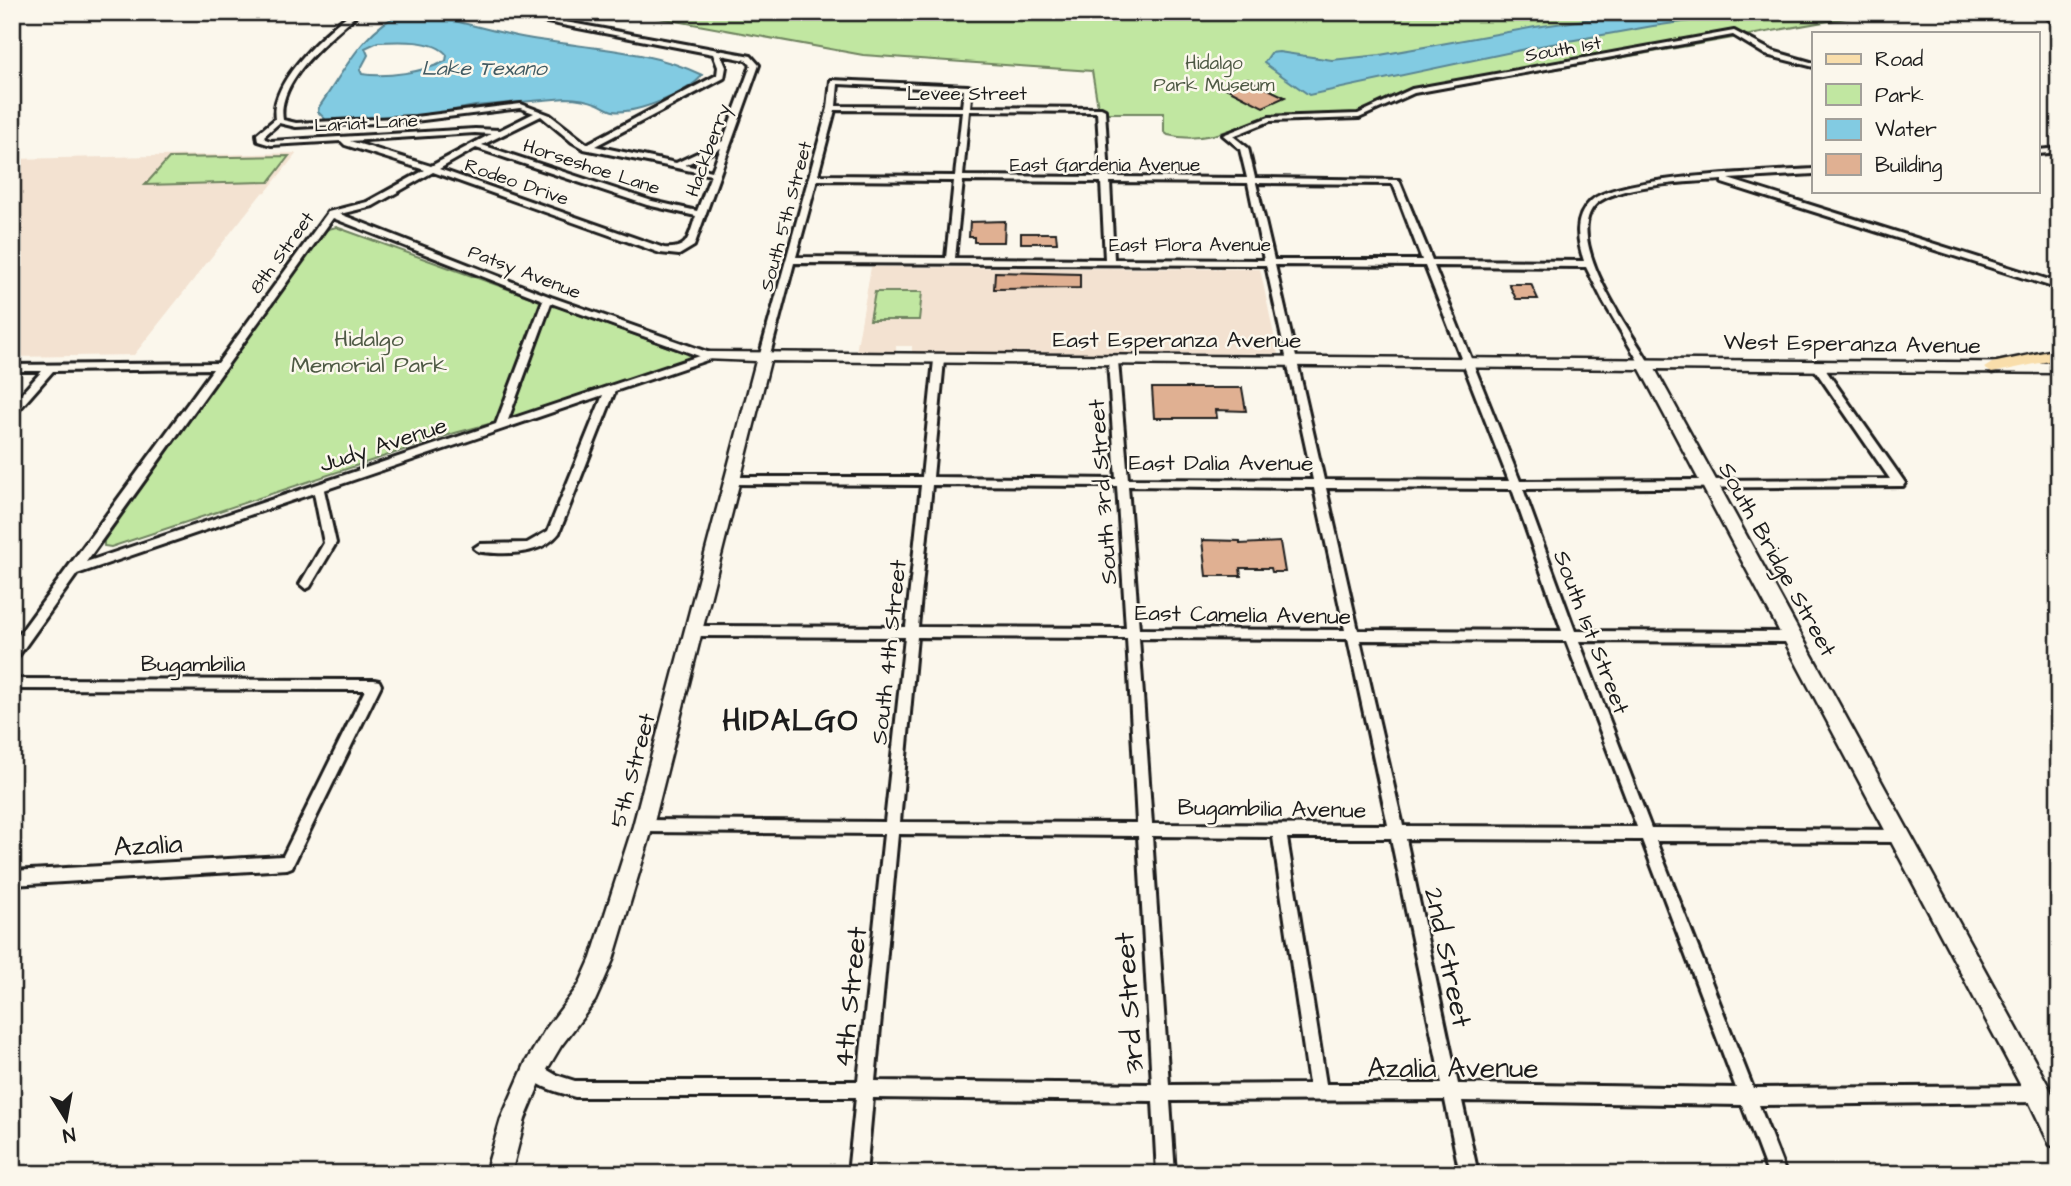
<svg xmlns="http://www.w3.org/2000/svg" width="2071" height="1186" font-family="'Architects Daughter',sans-serif">
	<rect width="100%" height="100%" fill="#fbf7ec"/>
	<filter id="ink" filterUnits="userSpaceOnUse"><feTurbulence type="fractalNoise" baseFrequency=".0143" numOctaves="2"/><feDisplacementMap in="SourceGraphic" scale="14" xChannelSelector="R" yChannelSelector="G"/><feConvolveMatrix kernelMatrix="1 2 1 2 8 2 1 2 1" color-interpolation-filters="sRGB"/></filter>
	<g filter="url(#ink)">
		<path fill="#f3e2d1" d="M297,153l-31,39 -4,1 -128,162 -122,2v-198z
			M871,267l389,2 18,85 -366,-2v-6h-16v6h-40z"/>
		<path fill="#c1e7a1" stroke="#6e825e" stroke-width="2" d="M627,12h1253l-471,83c-24,12 -47,26 -75,25 -20,0 -49,-11 -69,-3 -32,12 -62,27 -97,18l-4,-3v-19h-65l-7,-42 -229,-16z
			M289,156l-20,26 -124,3 24,-27z
			M336,227l352,127 2,4 -156,54 -79,21 -344,114 -7,-1v-5l221,-311z
			M875,292h47l-3,28h-49z"/>
		<path fill="#82cbe2" stroke="#598593" stroke-width="2" fill-rule="evenodd" d="M405,12c41,4 82,19 122,26 57,10 122,11 175,37 -11,17 -68,40 -89,36 -5,-1 -9,-4 -15,-7 -10,-4 -21,-6 -32,-6l-91,8 -53,10 -96,4 -8,-8 1,-5c25,-35 44,-79 86,-95zM378,42c19,-1 57,-3 69,13l-1,6c-22,11 -60,17 -84,13l-2,-4 8,-15 -3,-7z
			M1643,12h113l-103,14 -118,21 -226,48 -45,-32 7,-10 8,-1 53,8 48,-5 155,-28z"/>
		<path fill="#e0b092" stroke="#1c1c1c" stroke-width="2" d="M1247,78l19,10 19,9 -22,10 -39,-20z
			M1005,221l-1,21h-30v-5h-5l1,-15z
			M1021,233h35l1,10h-36z
			M995,272l85,2v14l-86,1z
			M1509,284h22l7,15h-22z
			M1152,388h90l4,23 -30,-1 1,8h-63z
			M1202,540l38,1v3l40,-2 5,30h-13l-1,-4h-31l1,8h-35z"/>
		<g fill="none" stroke-linecap="round" stroke-linejoin="round">
			<defs>
				<path id="street" d="M352,12h8c-27,24 -84,67 -77,108l13,3 119,-6 106,-13 29,11 37,29 130,-69 1,-8 -5,-13 -218,-42h16l240,44 8,9 -65,181 -15,9 -19,-2 -227,-81 -60,34 -33,8 211,83 162,57 1,2 -1,2 -98,33 -56,142c-15,19 -41,21 -64,20 -8,-1 -15,1 -21,-5l6,-4 47,-1 21,-12 55,-136 -279,95 12,53 -26,44 -4,2 -6,-5 24,-41 -10,-50 -237,81 -60,84 -5,1v-15l201,-275 -160,2 -37,42 -4,1v-10l30,-33h-30v-6l206,-2 110,-151 39,-10 58,-32 -80,-25 -4,-4 -70,4 -13,-4 -1,-7 18,-15c-6,-37 50,-87 77,-107zM721,55l25,5 5,5 -28,76 -47,22 -81,-17 129,-68 2,-11zM520,108l14,5 -34,17 -25,-1 -204,12 -6,-2 -1,-3 15,-13 17,4 119,-6zM541,116l31,26 12,7 127,26 -14,36 -45,-10 -170,-56zM475,133l16,1 -60,32 -81,-25zM476,148l171,57 49,11c-8,20 -6,34 -32,32l-225,-79zM721,148l-9,23 -27,-6zM333,218l210,82 -47,124 -410,138zM551,303l148,53 -191,64z
					M1734,31l38,20 42,12v4l-48,-12 -33,-20 -319,58 -55,25 -89,3 -37,15 15,12 7,30 144,2 33,80 152,1c-7,-21 -11,-43 7,-60 27,-26 180,-29 223,-32v5l-86,5 331,104v6l-337,-106v-3c-32,2 -96,4 -122,21 -44,30 32,132 50,163l-5,3 -5,-3 -37,-63 -17,-34 -152,-1 86,215 370,-2 -79,-115 1,-2h8l83,118 2,3 -2,3 -380,3 52,142 218,1 4,2 2,3 -2,3 -4,2 -214,-1 72,187 249,2 5,1 2,5 -2,5 -5,1 -244,-1 97,247 286,-2 6,2 2,6 -2,6 -6,2 -280,3 27,69h-18l-26,-69 -280,-4 16,73h-18l-15,-74 -275,1 5,73h-18l-4,-73 -280,-3 -7,76h-18l8,-77h-281c-16,-5 -42,-10 -49,-27l2,-6 6,-2 22,13 19,6h283l26,-247 -241,-2 -5,-1 -2,-5 2,-5 5,-1 242,2 20,-185 -211,-1 -4,-2 -2,-3 2,-3 4,-2 212,1 15,-142 -189,-1 -4,-1 -2,-3 2,-3h194l12,-117 5,-3 5,3 -11,117 183,2 -8,-118 5,-3 5,3 10,118 185,1 -47,-215 -472,-2 -25,95 -1,2h-8l-1,-2 69,-250 3,-28 137,6 4,2 -2,19 131,1 4,2 4,67 138,1 -7,-29 -17,-14 46,-18 89,-3 54,-25zM838,84l126,6 -2,17 -126,-1zM835,110l127,1 -7,65 -137,-1zM969,111l128,1 4,65 -138,-1zM817,180l137,1 -8,77 -150,-1zM963,181l138,1 4,77 -150,-1zM1110,182l138,1 16,77 -150,-1zM1256,183l137,1 29,76h-148zM1275,265l150,1 84,215 -185,-1zM932,485l185,1 9,142 -208,-1zM1128,486l186,2 31,142 -206,-1zM1326,488l186,1 50,142 -204,-1zM917,637l210,1 10,185 -237,-1zM1139,638l209,1 40,186 -236,-1zM1360,640l206,1 71,186 -234,-1zM898,834l240,2 14,248 -277,-3zM1152,836l121,1 36,247 -140,1zM1287,838h104l51,246h-116zM1406,839l236,1 94,248 -278,-4z
					M2059,148v4l-21,2v-4z
					M12,679l362,1 5,1 2,4 -89,182 -5,2 -275,16v-14l271,-15 82,-166 -353,-1z"/>
				<path id="secondary" d="M709,352l1350,11v10l-404,-4 393,716 11,24v39l-9,-3 -20,-42 -390,-734 -870,-8 -117,465 -40,134 -18,41 -34,45 -19,32 -17,41 -14,55h-26l16,-55 25,-57 19,-32 34,-45 12,-27 42,-132 123,-465 -52,-2 -2,-3 2,-3z"/>
				<path id="primary" d="M2046,13h8l5,6v10l-13,-12z
					M2059,349v10l-67,14 -8,-5 8,-5z"/>
			</defs>
			<use href="#street" stroke="#1c1c1c" stroke-width="6"/>
			<use href="#secondary" stroke="#1c1c1c" stroke-width="5"/>
			<use href="#primary" stroke="#1c1c1c" stroke-width="5"/>
			<use href="#street" fill="#fbf7ec" fill-rule="evenodd"/>
			<use href="#secondary" fill="#fbf7ec" fill-rule="evenodd"/>
			<use href="#primary" fill="#f9deab" fill-rule="evenodd"/>
		</g>
	</g>
	<g text-anchor="middle" stroke-width="5" stroke-linejoin="round" paint-order="stroke">
		<g font-size="19" fill="#1c1c1c" stroke="#fbf7ec">
			<text transform="translate(1563 48) rotate(-10)" y="7">South 1st</text>
			<text x="967" y="100">Levee Street</text>
			<text transform="translate(366 122) rotate(-3)" y="7">Lariat Lane</text>
			<text transform="translate(707 150) rotate(-70)" y="7">Hackberry</text>
			<text x="1105" y="171">East Gardenia Avenue</text>
			<text transform="translate(592 166) rotate(18)" y="7">Horseshoe Lane</text>
			<text transform="translate(517 181) rotate(19)" y="7">Rodeo Drive</text>
			<text transform="translate(785 216) rotate(-75)" y="7">South 5th Street</text>
			<text x="1190" y="251">East Flora Avenue</text>
			<text transform="translate(281 252) rotate(-54)" y="7">8th Street</text>
			<text transform="translate(525 271) rotate(21)" y="7">Patsy Avenue</text>
		</g>
		<g font-size="19" fill="#4e5944" stroke="#fbf7ec">
			<text x="1214" y="69">Hidalgo<tspan x="1214" dy="22">Park Museum</tspan></text>
		</g>
		<g font-size="21" font-style="italic" fill="#405961" stroke="#fbf7ec">
			<text x="484" y="75">Lake Texano</text>
		</g>
		<g font-size="23" fill="#4e5944" stroke="#fbf7ec">
			<text x="369" y="346">Hidalgo<tspan x="369" dy="26">Memorial Park</tspan></text>
		</g>
		<g font-size="23" fill="#1c1c1c" stroke="#fbf7ec">
			<text x="1177" y="347">East Esperanza Avenue</text>
			<text transform="translate(1852 343) rotate(1)" y="8">West Esperanza Avenue</text>
			<text transform="translate(383 444) rotate(-18)" y="8">Judy Avenue</text>
			<text x="1221" y="470">East Dalia Avenue</text>
			<text transform="translate(1102 492) rotate(-94)" y="8">South 3rd Street</text>
			<text transform="translate(1778 559) rotate(61)" y="8">South Bridge Street</text>
			<text transform="translate(1243 614) rotate(1)" y="8">East Camelia Avenue</text>
			<text transform="translate(1592 632) rotate(69)" y="8">South 1st Street</text>
			<text transform="translate(888 652) rotate(-84)" y="8">South 4th Street</text>
			<text x="193" y="671">Bugambilia</text>
			<text transform="translate(632 770) rotate(-75)" y="8">5th Street</text>
			<text transform="translate(1272 808) rotate(1)" y="8">Bugambilia Avenue</text>
		</g>
		<g font-size="28" fill="#1c1c1c" stroke="#fbf7ec">
			<text transform="translate(148 844) rotate(-3)" y="10">Azalia</text>
			<text transform="translate(1449 957) rotate(78)" y="10">2nd Street</text>
			<text transform="translate(849 997) rotate(-84)" y="10">4th Street</text>
			<text transform="translate(1128 1003) rotate(-94)" y="10">3rd Street</text>
			<text x="1453" y="1077">Azalia Avenue</text>
		</g>
		<g font-size="30" font-weight="bold" letter-spacing="2" fill="#1c1c1c" stroke="#fbf7ec">
			<text x="791" y="730">HIDALGO</text>
		</g>
	</g>
	<rect width="2071" height="1186" fill="none" stroke="#fbf7ec" stroke-width="42"/>
	<rect x="21" y="21" width="2029" height="1144" fill="none" stroke="#1c1c1c" stroke-width="2.5" filter="url(#ink)"/>
	<rect x="1812" y="32" width="228" height="161" fill="#fbf7ec" stroke="#a29f99" stroke-width="2"/>
	<rect x="1826" y="54" width="35" height="10" fill="#f9deab" stroke="#a29f99" stroke-width="2"/>
	<text x="1875" y="66" font-size="21" fill="#1c1c1c">Road</text>
	<rect x="1826" y="84" width="35" height="21" fill="#c1e7a1" stroke="#a29f99" stroke-width="2"/>
	<text x="1875" y="102" font-size="21" fill="#1c1c1c">Park</text>
	<rect x="1826" y="119" width="35" height="21" fill="#82cbe2" stroke="#a29f99" stroke-width="2"/>
	<text x="1875" y="136" font-size="21" fill="#1c1c1c">Water</text>
	<rect x="1826" y="154" width="35" height="21" fill="#e0b092" stroke="#a29f99" stroke-width="2"/>
	<text x="1875" y="172" font-size="21" fill="#1c1c1c">Building</text>
	<g transform="translate(66 1119) rotate(169)" stroke="#fbf7ec" stroke-width="5" paint-order="stroke">
	<path d="M0-5L12 26L0 18L-12 26Z" fill="#1c1c1c"/>
	<text y="-10" font-size="19" font-weight="bold" text-anchor="middle" fill="#1c1c1c">N</text>
	</g>
</svg>
